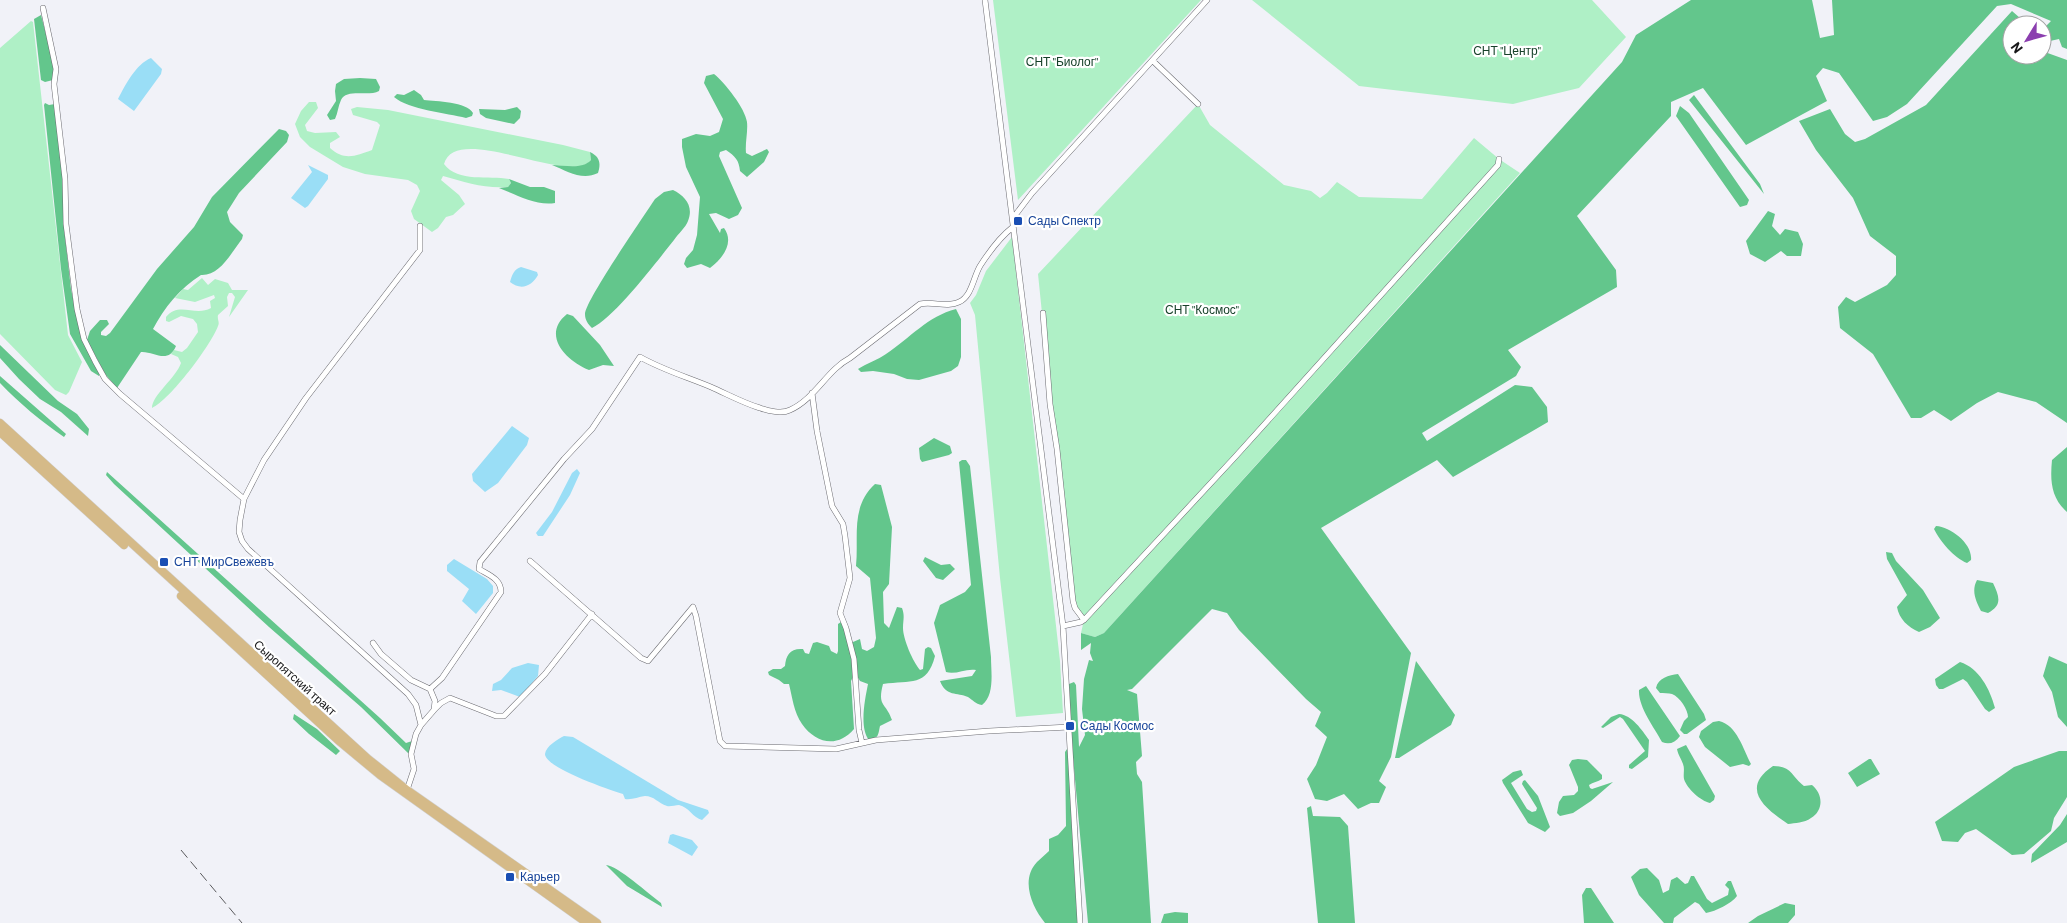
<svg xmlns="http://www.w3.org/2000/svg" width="2067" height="923" font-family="Barlow,sans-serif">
	<rect width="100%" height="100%" fill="#f1f2f8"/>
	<path fill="#aff0c6" d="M993,0h208l-183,200z
		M1252,0h340l34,37 -47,51 -66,16 -154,-18z
		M31,21l2,1 35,313 14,27 -13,30 -3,3 -11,-5 -55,-56v-286z
		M309,102h7l2,6 -13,17 2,6 8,2 21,-1 4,5 -10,6v5c14,13 26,8 42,2l8,-25 -3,-3 -24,-7 -2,-6 6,-2 31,3 175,35 27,7 1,8c-19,27 -135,-39 -147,4 14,19 45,11 65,15l2,4 -3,4c-23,2 -43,-5 -65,-11l-2,4 18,15 6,9 -12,11 -7,2 -8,11 -6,4 -18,-13 -3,-8 9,-20 -3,-6 -9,-5 -43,-6 -22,-7 -33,-20 -10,-10 -5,-13 6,-13z
		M1198,104l12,21 74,60 27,6 9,7 7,-5 10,-11 22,15 63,2 52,-61 25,21 21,14 -416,460 -9,4 -14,-4 3,-13 -9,-12 -10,-69 -27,-265z
		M1012,237l48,424 3,52 -47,4 -16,-139 -25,-263 -5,-12 6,-8 10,-24z
		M202,278l6,7 7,-6 13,4 4,7h16l-19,27 6,-20 -3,-4h-3l-2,4 1,9 -10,9c-1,5 2,7 0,11 -7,19 -48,74 -66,82 0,-13 24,-30 29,-45l-3,-6 -7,-3 3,-4 8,2 5,-4 11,-16 -1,-8 -4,-5 -12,-3 -12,6 -3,-1v-4c13,-16 29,0 45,-9l-1,-7 5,-3 -1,-3 -19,7 -20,-4 8,-9 5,1z"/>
	<path fill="#63c68c" d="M1691,0h121l8,38 14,-3 -2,-35h235v49l-5,-2 -3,-8 -9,2 -5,-14 6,-6 -40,-17 -14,2 -90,98 -20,13 -14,4 -34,-48 -16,-5 -7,8 11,25 -81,44 -43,-57 -32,14v14l-94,100 39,54 1,17 -109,63 13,17 -5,9 -94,57 5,8 88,-56 17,2 15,20 1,15 -95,55 -16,-17 -116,68 90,125 -20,104 -12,24 7,6 -7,16h-8l-13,6 -14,-15 -17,7 -12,-2 -8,-20 9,-14 11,-28 -12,-11 6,-14 -15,-13 -67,-69 -12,-17 -15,-4 -80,80 -5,1 10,4 5,62 -6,6 1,12 5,8 9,141h-63l-18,-199 -1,-40 5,-2 2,3 3,62 6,-12 -3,-26 2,-30 5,-19 4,1 -3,-8 1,-10 -10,7v-17l14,4 9,-4 518,-571 14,-27z
		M2012,11l16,14h-16v30h30v-4l25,9v363l-31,-21 -38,-10 -21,11 -26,18 -17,-11 -13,8h-10l-38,-64 -33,-26 -2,-21 8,-10 9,5 32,-17 9,-10v-19l-26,-20 -17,-38 -37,-48 -17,-29 31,-12 15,25 10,8 10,-3 61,-34z
		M41,15l14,54 -2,11 -8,2 -4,-2 -7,-61z
		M714,74c11,9 31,34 33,48 1,10 -2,21 -1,31l6,3 15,-7 2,3 -5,10 -17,15 -7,-6c-1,-11 -5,-15 -14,-21l-6,2 -1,4 23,52 -4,7 -9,4 -13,-6 -7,1 11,19 1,-4 3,-1c11,15 -2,31 -14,40l-9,-4 -14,4 -3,-4 2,-6 7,-8 4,-15 3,-38 -14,-30 -4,-20v-8l14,-5 14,2 9,-4 4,-13 -19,-36 2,-7z
		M360,78l16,1 4,8 -1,4c-10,6 -33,-3 -38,9 -3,6 -3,13 -6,19l-5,1 -3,-5 9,-14 -1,-10 1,-7 8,-5z
		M414,90l7,5 3,5c12,1 43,2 49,13l-1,3 -6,2c-19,-5 -57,-8 -72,-21l3,-3 7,1z
		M1694,95l66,89 4,10 -75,-94z
		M45,103l4,2 6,-1 9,75v49l7,61 9,43 20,41 -1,3 -8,-5 -21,-37 -9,-65 -17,-164z
		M1680,106l9,7 60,87 -2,5 -7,2 -64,-91z
		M517,107l4,4 -1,7 -6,6 -28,-6 -6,-4 -1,-5 26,1z
		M279,129l7,2 3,4 -2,7 -48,51 -12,19 3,10 13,13 -1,4c-11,14 -22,37 -41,36 -21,13 -37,33 -48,54l23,17c-8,19 -22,5 -35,6l-24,36 -12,-14 -18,-34 3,-9 10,-11h7l2,4 -8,8v3l5,1 4,-3 47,-64 37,-42 18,-30z
		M590,152c10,5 11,11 8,21 -16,8 -31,-2 -46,-8 12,0 30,5 39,-5z
		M509,179l21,8h14l11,4v12c-19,3 -38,-8 -56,-15l9,-1 3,-4z
		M673,190c12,6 21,16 15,31 -2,6 -10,13 -14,19 -16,20 -60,78 -82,88 -4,-4 -7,-8 -7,-14 0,-13 59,-98 70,-115l9,-7z
		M1768,211l7,3 -3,12 8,9 5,-6 13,3 5,12 -2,12h-14l-6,-5 -16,11 -15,-8 -4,-13z
		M956,309l5,10v38l-3,9 -7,5 -32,9 -12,-1 -13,-5 -21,-3 -12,1 -3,-3c9,-6 20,-9 28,-15 24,-16 42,-38 70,-45z
		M567,314l6,2 27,29 14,21 -11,-1 -14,5c-23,-9 -48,-35 -22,-56z
		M0,345l58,56 19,13 12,15 -1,7 -27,-24 -21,-13 -21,-20 -19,-21z
		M0,376l66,58 -2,3c-23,-16 -44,-33 -64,-54z
		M934,438l16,8 2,7 -3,2 -27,7 -2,-3 -1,-11z
		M2067,447v65c-16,-14 -17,-31 -15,-52z
		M962,460h4l4,6 21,191c0,15 4,38 -9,48 -7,-1 -9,-5 -14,-8 -11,-5 -22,0 -28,-16l32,-5 4,-6c-10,-2 -20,5 -30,2l-12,-49 6,-18 25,-13 6,-7 -12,-123z
		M107,472l273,246 26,25 6,-2 -3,13 -48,-47 -92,-80 -155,-143 -8,-9z
		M875,484l6,1 11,42 -3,57 -6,8 1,31 5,5 8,-21 5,1c3,8 1,12 1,20 0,11 10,34 17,42l3,-1 2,-20 3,-2 3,1 4,8c-8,31 -24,24 -52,28 -6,23 3,18 9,36l-12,6c-2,9 -1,12 -11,14 -10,-12 -4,-41 -1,-56l-8,-3 -3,-5 -4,1 -2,4 3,48c-16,19 -38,15 -52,-5 -8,-11 -10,-28 -13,-40h-5l-5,-4 -10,-5 -1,-3 5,-3h8l4,-3c1,-11 5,-18 18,-17l2,4 4,1 4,-11 4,-1 12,4 2,5 6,3 1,-3v-27l3,-2 2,3 4,16 6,1 7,-3 2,10 5,2 7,-4 2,-9 -6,-60 -14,-12c3,-29 -6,-59 19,-82z
		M1936,526c15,1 37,18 35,34l-4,3c-13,-5 -27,-22 -33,-34z
		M1886,552l6,1 4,8 27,29 17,28 -10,9 -11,5c-11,-5 -20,-13 -22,-25l10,-12 -20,-36z
		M925,557l16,8 9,-1 5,5 -12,11 -7,-2 -13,-17z
		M1977,580l16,3c6,13 10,22 -5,30l-7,-2c-5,-10 -10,-20 -4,-31z
		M2049,656l18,8v63l-9,-10 -6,-25 -9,-16z
		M1416,661l39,54 -4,10 -52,33h-4z
		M1960,662c19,6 30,27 35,46l-6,4 -4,-3 -18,-27 -4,-3 -20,10h-4l-3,-4 -1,-6z
		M1678,674l26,40 2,6 -19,14h-3l-4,-4 4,-9 4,-4c0,-7 -8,-20 -16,-23 -3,-1 -9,-1 -12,-1l-4,-5c2,-10 13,-13 22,-14z
		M1646,686l34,50c-5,7 -11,9 -18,6 -8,-15 -24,-35 -23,-52z
		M294,714l23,15 23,22 -4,4 -27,-21 -16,-15z
		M1619,714c13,1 23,16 30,26l-1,17 -16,12 -3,-1v-3l16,-14 -22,-32 -3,-2 -17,11 -2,-1 10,-10z
		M1719,721c18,4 24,28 32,43l-2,2 -6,-2 -13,3 -25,-20 -6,-10 2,-6 12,-9z
		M1686,745l29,51 -1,4 -4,3c-9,-2 -23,-14 -26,-24 -1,-5 1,-10 -1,-15 -2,-6 -5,-9 -6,-15z
		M1069,746l10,177h-34c-13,-16 -25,-43 -8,-61 4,-4 8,-7 12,-11v-12l9,-4 8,-9 -1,-74z
		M2059,751h8v46l-13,21 -3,13 -27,23 -12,1 -36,-26 -11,4 -7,9 -16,-1 -7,-19 79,-55z
		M1578,759l9,1 15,15v4c-4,3 -9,3 -13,6l1,3 2,1 21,-7 -22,19 -18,12 -13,3 -3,-3 2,-11 4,-6 11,-1 4,-4v-4l-9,-22 3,-5z
		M1869,759h2l9,15 -23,13 -9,-14z
		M1773,766c19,0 18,10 31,20l8,-1c11,9 12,25 -1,33 -7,5 -16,5 -23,6 -22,-15 -49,-35 -15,-58z
		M1521,770l2,5 -12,8 16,26 5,3 4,-1 1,-3 -15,-24 1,-3 2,-1 13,16 12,31 -5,5 -17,-9 -25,-40 -1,-3 11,-8z
		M1311,806l2,10 27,1 8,9 7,97h-37l-11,-115z
		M2067,814v28l-36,21 1,-9 28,-29z
		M606,865c12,1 43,29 55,38l1,4 -35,-21z
		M1647,868l12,12 4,13 6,-3 2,-10 6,-3 8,7 3,-1 3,-7h3l13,23 5,4 16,-8 1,-6 -4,-4 3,-4h3l6,15c-6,8 -21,15 -31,17l-7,-9 -4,-2 -21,16 -1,5h-9l-25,-28 -8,-18 9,-8z
		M1586,888h5l23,35h-30l-2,-28z
		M1785,903l10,2v10l-7,8h-40l10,-7z
		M1175,912l13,1v10h-27l3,-9z"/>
	<path fill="#9adef6" d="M151,58l11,11 -1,5 -27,37 -16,-12c7,-14 18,-35 33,-41z
		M308,165l20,10v4l-20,27 -3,2 -14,-10 21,-26z
		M521,267l16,5 1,3c-6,11 -17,16 -28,7 2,-7 4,-13 11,-15z
		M512,426l17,12 -2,7 -29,38 -13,9 -12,-11 -1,-7z
		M577,469l3,4 -10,22 -27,41h-5l-2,-3 16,-21 20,-39z
		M454,559l33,20 6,7v7l-17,21 -14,-13 7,-12 -22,-18v-6z
		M528,663l11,2 -1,11 -18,21 -19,-7 -9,1 1,-7 8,-4 11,-12z
		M564,736l9,1 105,63 30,10 1,3 -7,7c-9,-2 -13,-13 -23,-15 -4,0 -9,2 -12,1 -9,-3 -13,-10 -22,-10 -7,1 -13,4 -20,3l-2,-5c-13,-4 -78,-26 -78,-40 1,-8 13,-15 19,-18z
		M673,834l19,6 6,7 -6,9 -24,-13 2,-8z"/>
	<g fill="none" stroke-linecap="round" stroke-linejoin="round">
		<defs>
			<path id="minor" d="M985,0l78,626 17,297
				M43,8l13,61 -2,15 11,95 1,45 11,85 7,30 11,22 10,18 15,15 124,105
				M1153,61l45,43
				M1013,218l19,-25 175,-193
				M420,226v24l-114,148 -42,62 -20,39 -4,21 -1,12 3,9 6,8 160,145 8,11 5,20
				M1043,313l7,91 7,45 16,152 2,7 9,12
				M812,393l5,38 15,75 11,18 2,12 5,42 -10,35 6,15 8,31 5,71 3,13
				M530,561l111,97 7,3 45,-54 3,9 24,125 5,5 111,3 40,-9 113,-9 80,-4
				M1063,626l18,-4 3,-2 151,-163 263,-292 1,-6
				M373,643l8,11 30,26 19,9 5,12 -1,9 -13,15 -5,9 -5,20 3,15 -7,21
				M430,689l12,-11 59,-86c0,-13 -12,-17 -22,-23l1,-7 84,-103 28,-30 48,-72c23,13 47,20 71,30 16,7 32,16 49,21 8,3 22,6 30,2 25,-11 37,-40 60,-52l70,-54c14,-3 26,4 39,-2 13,-6 14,-24 21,-36 9,-14 20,-29 33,-39
				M434,710l7,-7 9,-5 46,18h8l41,-42 47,-60"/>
			<path id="primary" d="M0,423l367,335 40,32 190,133
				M0,432l124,113
				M181,596l158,145 41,34 207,148"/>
		</defs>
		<use href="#minor" stroke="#6b6b71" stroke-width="6"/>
		<use href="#primary" stroke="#d1d1d1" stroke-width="9"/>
		<use href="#minor" stroke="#fff" stroke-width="5"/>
		<use href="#primary" stroke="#d5ba88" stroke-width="8"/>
		<path stroke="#5a5a5d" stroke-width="1" stroke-dasharray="10 5" stroke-linecap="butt" d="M181,850l61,73"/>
	</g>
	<g fill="#1a4fb4" stroke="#fff" stroke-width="2">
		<rect x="1013" y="216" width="10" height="10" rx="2.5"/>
		<rect x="159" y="557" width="10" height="10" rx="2.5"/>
		<rect x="1065" y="721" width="10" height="10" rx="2.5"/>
		<rect x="505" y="872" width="10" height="10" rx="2.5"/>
	</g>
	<g text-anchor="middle" stroke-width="4.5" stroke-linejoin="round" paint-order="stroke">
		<g font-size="12" fill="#17412a" stroke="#fff">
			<text x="1507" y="55">СНТ "Центр"</text>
			<text x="1062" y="66">СНТ "Биолог"</text>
			<text x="1202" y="314">СНТ "Космос"</text>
		</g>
		<g font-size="12" fill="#164399" stroke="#fff" text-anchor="start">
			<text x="1028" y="225">Сады Спектр</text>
			<text x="174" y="566">СНТ МирСвежевъ</text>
			<text x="1080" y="730">Сады Космос</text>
			<text x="520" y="881">Карьер</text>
		</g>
		<g font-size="12" fill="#171719" stroke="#fff">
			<text transform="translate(295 678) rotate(42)" y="4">Сыропятский тракт</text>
		</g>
	</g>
	<g transform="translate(2027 40) rotate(233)"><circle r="24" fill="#ffffff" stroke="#a2a2a3"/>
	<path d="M0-4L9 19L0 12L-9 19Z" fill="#8b3eaf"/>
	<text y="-8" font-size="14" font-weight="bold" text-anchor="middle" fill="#171719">N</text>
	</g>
</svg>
